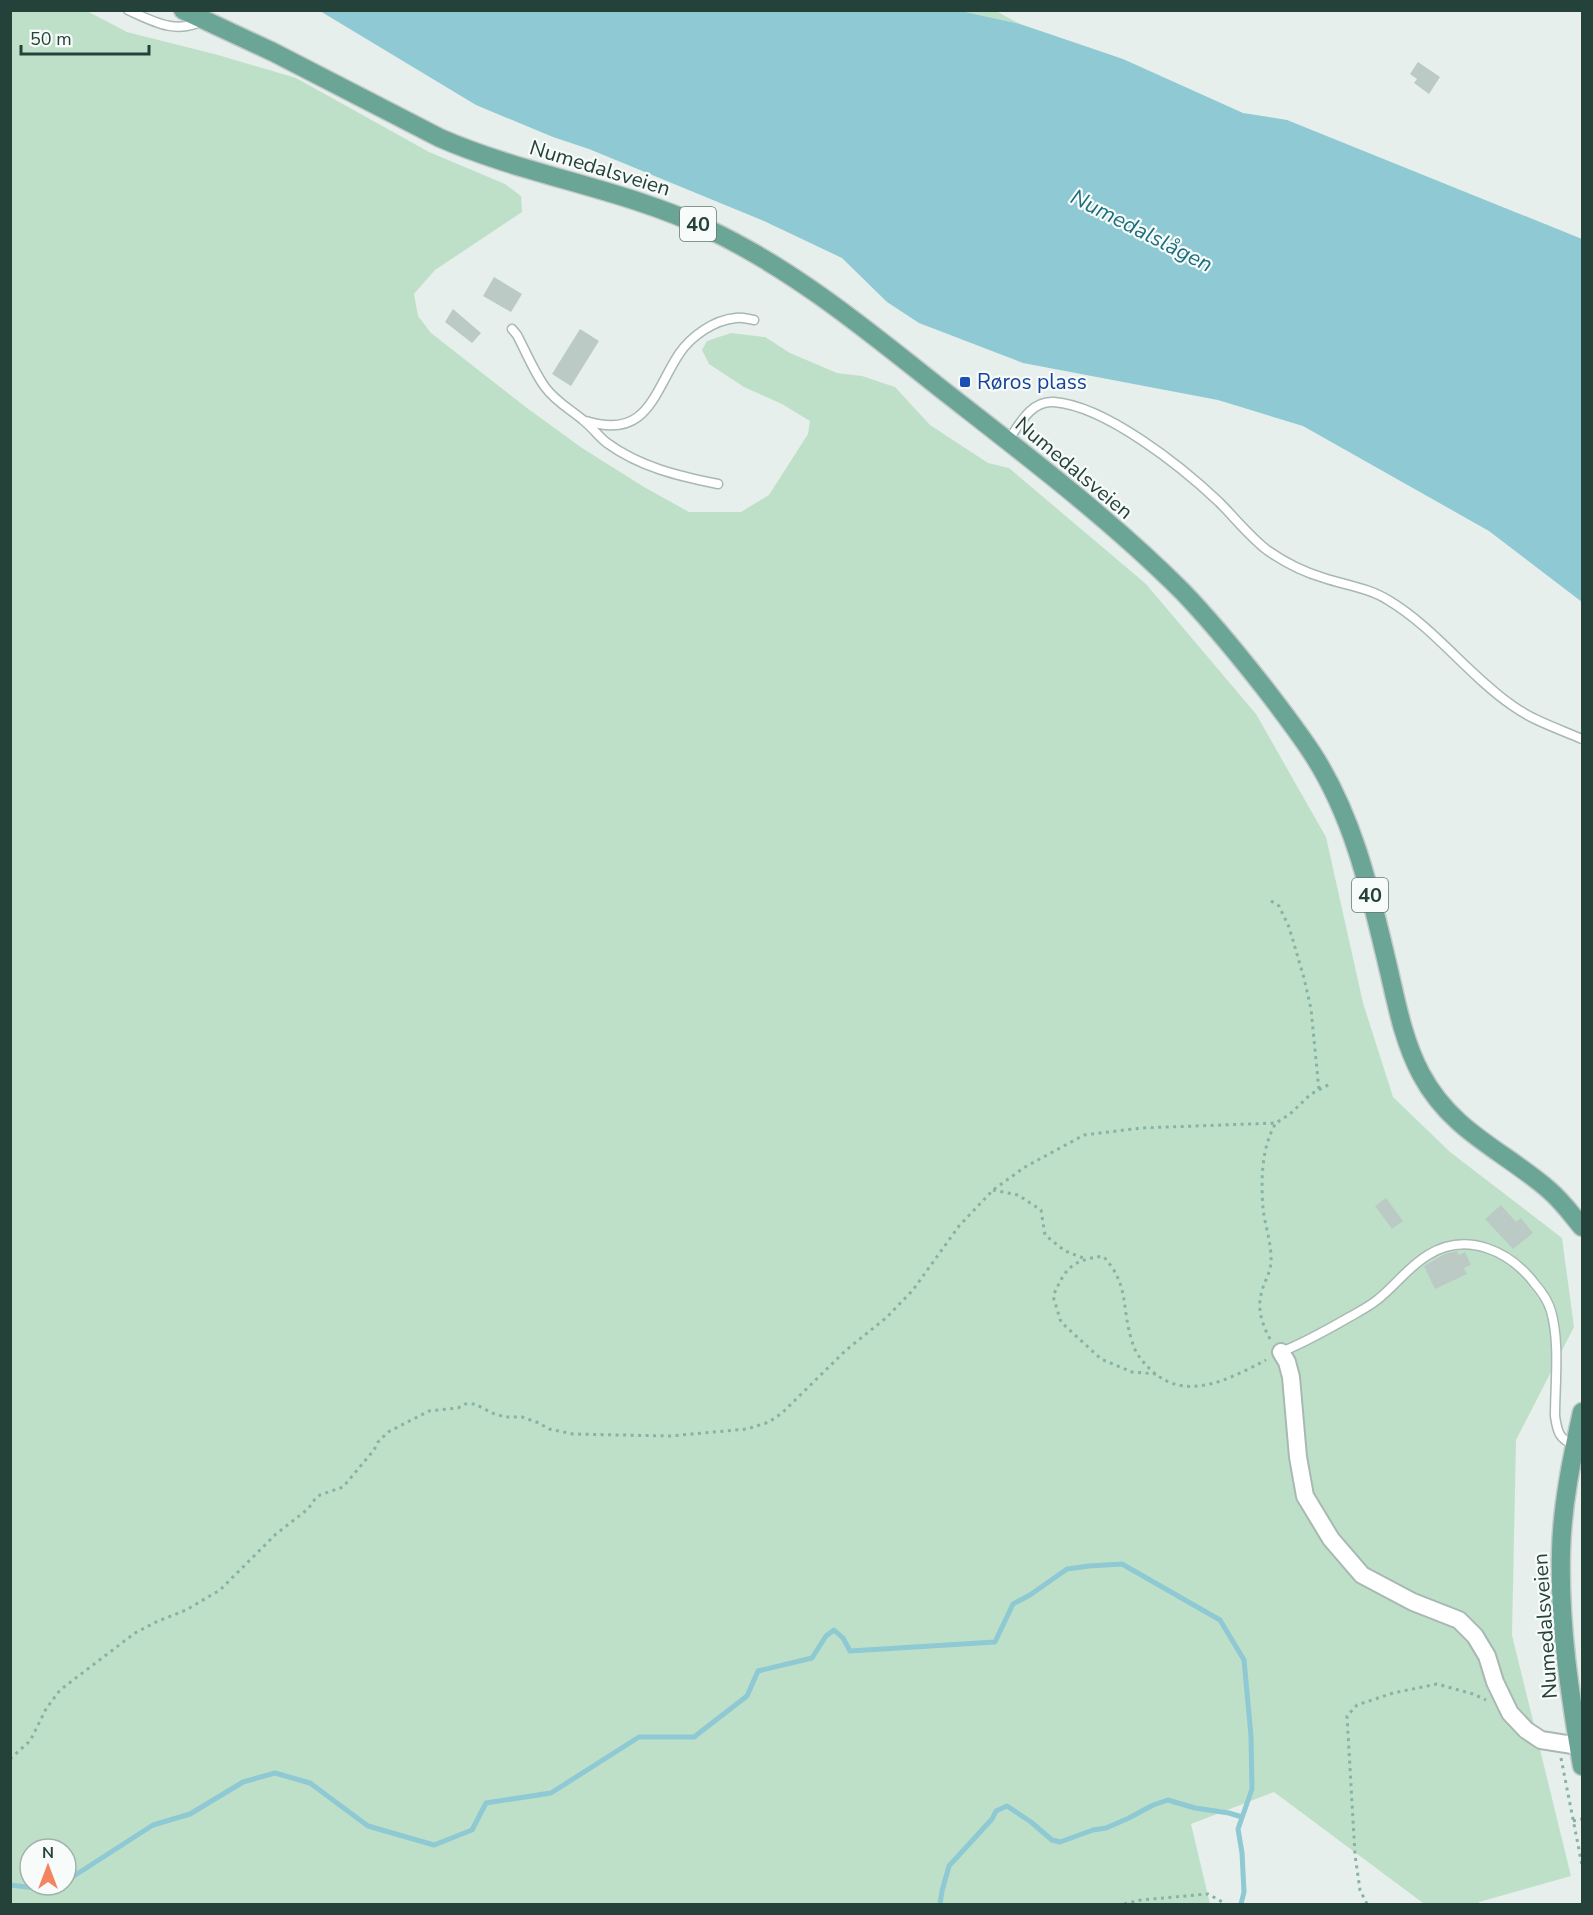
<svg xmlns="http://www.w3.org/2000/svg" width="1593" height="1915" font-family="'Nunito Sans',sans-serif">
	<rect width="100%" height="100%" fill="#e6efeb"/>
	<path fill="#bfe0c8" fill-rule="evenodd" d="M85,10l42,22 91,23 78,23 133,74 76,32 16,12 1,16 -87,58 -21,24 4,22 13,17 96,75 55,40 62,39 45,25h52l28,-17 39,-61 2,-13 -28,-17 -38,-17 -35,-23 -7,-14 5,-9 24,-8 34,4 25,16 47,20 25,3 33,11 35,38 58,38 21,5 137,116 110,130 70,123 37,166 30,94 57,55 112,86 12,89 -58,113 -4,195 59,241 -92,26v2h-57l1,-1 -149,-111 -83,32 19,80h-1199l-1,-1893zM30,1849h36v36h-36z
		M961,11h35l24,13z"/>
	<path fill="#8ec9d4" d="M320,11h641l59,13 103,35 120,54 44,7 295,119v363l-93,-71 -186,-105 -85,-26 -195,-37 -104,-40 -32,-21 -45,-44 -78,-37 -175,-72 -36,-12 -77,-32z"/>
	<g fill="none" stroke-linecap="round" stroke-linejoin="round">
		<path stroke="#8ec9d4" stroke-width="5" d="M66,1881l87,-56 37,-11 53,-32 32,-9 35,10 58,43 66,19 38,-15 14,-27 65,-10 88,-56h55l53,-41 11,-25 54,-13 14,-22 8,-6 9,8 7,13 145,-9 18,-38 17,-9 37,-26 22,-3 33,-2 98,56 24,40 7,76 1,53 -14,40 4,24 2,39 -3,12
			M10,1885l42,5 8,-5
			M940,1904l2,-13 7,-25 43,-47 4,-8 11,-5 24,16 21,18 8,2 33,-12 13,-2 23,-10 24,-13 15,-5 27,8 34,5 13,4"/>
	</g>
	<path fill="#bbcac4" d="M1418,62l22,15 -11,17 -15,-11 3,-4 -7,-5z
		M494,277l28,17 -11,18 -28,-16z
		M453,309l28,24 -9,10 -27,-21z
		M580,329l19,12 -28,45 -19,-12z
		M1386,1198l17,23 -11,8 -17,-23z
		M1501,1205l15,17 5,-4 12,15 -20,16 -28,-30z
		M1457,1251l2,4 6,-3 6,13 -7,3 3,6 -32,15 -11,-23 21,-12z"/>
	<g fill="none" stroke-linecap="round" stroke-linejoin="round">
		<defs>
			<path id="lane" d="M128,10c26,12 49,25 76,10
				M512,329l5,6c9,17 17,37 28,52 11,15 25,22 38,33 9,7 15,16 24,23 33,24 71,33 111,41
				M586,421c61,19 67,-27 93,-67 12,-18 35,-34 57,-36 5,-1 12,1 18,2
				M1008,441c11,-16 23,-41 46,-39 52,4 128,65 165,100 16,16 30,34 48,48 17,12 37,22 57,28 21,7 45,10 64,22 47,28 80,75 125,106 21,15 46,23 69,33
				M1281,1352c23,-9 44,-21 65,-33 10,-6 21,-11 31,-19 18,-14 31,-33 51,-45 39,-24 82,-4 107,29 7,8 13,17 16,27 9,31 4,73 4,105 2,14 4,25 20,28"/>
			<path id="street" d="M1281,1352l6,10 4,15 7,80 7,39 26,43 31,36 51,27 46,18 16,16 12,20 8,26 15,31 16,17 15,10 38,6"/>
			<path id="primary" d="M183,10l90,42 167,86c87,38 182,50 268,91 85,40 159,101 232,159 83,65 168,129 242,203 29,30 55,62 81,95 17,22 34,44 49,67 43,66 59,143 77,218 8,35 15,71 32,103 31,58 82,76 128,116 13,11 23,25 33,37
				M1582,1412c-10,46 -20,93 -21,140 -2,73 9,143 21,214"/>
		</defs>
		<use href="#lane" stroke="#a8b8b2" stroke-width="11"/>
		<use href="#street" stroke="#a8b8b2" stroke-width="20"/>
		<use href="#primary" stroke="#c2cac8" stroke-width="21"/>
		<path stroke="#86b3a5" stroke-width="3" stroke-dasharray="3 4.5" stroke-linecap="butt" d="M1271,901l8,5 10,21 15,51 7,31 8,81
			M993,1190l25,5 23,15 4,25 20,16 21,8
			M1270,1339c-7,-13 -13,-29 -9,-44 3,-16 11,-21 10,-40 -1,-16 -6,-31 -8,-46 -2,-29 -2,-61 13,-86
			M1156,1374l-24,-2 -31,-13 -40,-37 -8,-26c13,-28 17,-35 50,-40 27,29 18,52 29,85 3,13 11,21 20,30 35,32 79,7 114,-11
			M1561,1758l21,107
			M10,1759l20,-18 16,-32 14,-19 75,-57 21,-11 30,-12 34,-20 56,-56 32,-25 7,-10 5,-4 23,-8 31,-37 4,-8 10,-10 41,-21 29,-3 7,-4h10l17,9 13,4h17l17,6 10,6 24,5 97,2 77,-7 22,-7 13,-9 63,-62 42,-34 26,-27 46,-64 34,-36 32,-23 59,-32 57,-7 135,-5 14,-9 21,-20 19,-10
			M1573,1821l9,-2
			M1124,1904l17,-4 67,-6 18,10
			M1367,1904l-7,-14 -5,-35 -8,-139 10,-11 36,-12 44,-9 36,10 13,6"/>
		<use href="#lane" stroke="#fff" stroke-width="8"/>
		<use href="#street" stroke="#fff" stroke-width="16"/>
		<use href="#primary" stroke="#6aa596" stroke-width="18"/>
	</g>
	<rect fill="#1a4fb4" stroke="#f7fbf9" stroke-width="2" x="959" y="376" width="12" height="12" rx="3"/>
	<g text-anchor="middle" stroke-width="4.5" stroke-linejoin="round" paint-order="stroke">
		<g fill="#f7fbf9" stroke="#637a73" stroke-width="1.5">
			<rect x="680" y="207" width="36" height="34" rx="4.5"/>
			<rect x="1352" y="878" width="36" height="34" rx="4.5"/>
		</g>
		<g font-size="20" font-weight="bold" fill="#24423a">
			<text x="698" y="231">40</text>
			<text x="1370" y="902">40</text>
		</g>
		<g font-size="21" fill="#24423a" stroke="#f7fbf9">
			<text transform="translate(600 168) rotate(17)" y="7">Numedalsveien</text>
			<text transform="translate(1074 468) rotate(40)" y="7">Numedalsveien</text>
			<text transform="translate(1545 1626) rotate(-94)" y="7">Numedalsveien</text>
		</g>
		<g font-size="21" fill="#164399" stroke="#f7fbf9" text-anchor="start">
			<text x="977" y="389">Røros plass</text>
		</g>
		<g font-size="22" font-style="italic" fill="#1c6f80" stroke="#f7fbf9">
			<text transform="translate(1142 230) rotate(27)" y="8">Numedalslågen</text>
		</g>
	</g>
	<rect width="1593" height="1915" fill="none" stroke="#24423a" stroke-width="24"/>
	<g transform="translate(48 1867)"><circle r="28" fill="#f7fbf9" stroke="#a3b1ad" stroke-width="1.5"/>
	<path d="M0-4.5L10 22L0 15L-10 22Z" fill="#f4845f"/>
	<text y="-9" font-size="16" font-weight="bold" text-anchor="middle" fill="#24423a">N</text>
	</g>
	<path d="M21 45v9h128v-9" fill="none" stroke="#24423a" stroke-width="3"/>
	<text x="30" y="45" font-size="18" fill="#24423a" stroke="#f7fbf9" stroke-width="4.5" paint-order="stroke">50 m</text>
</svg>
